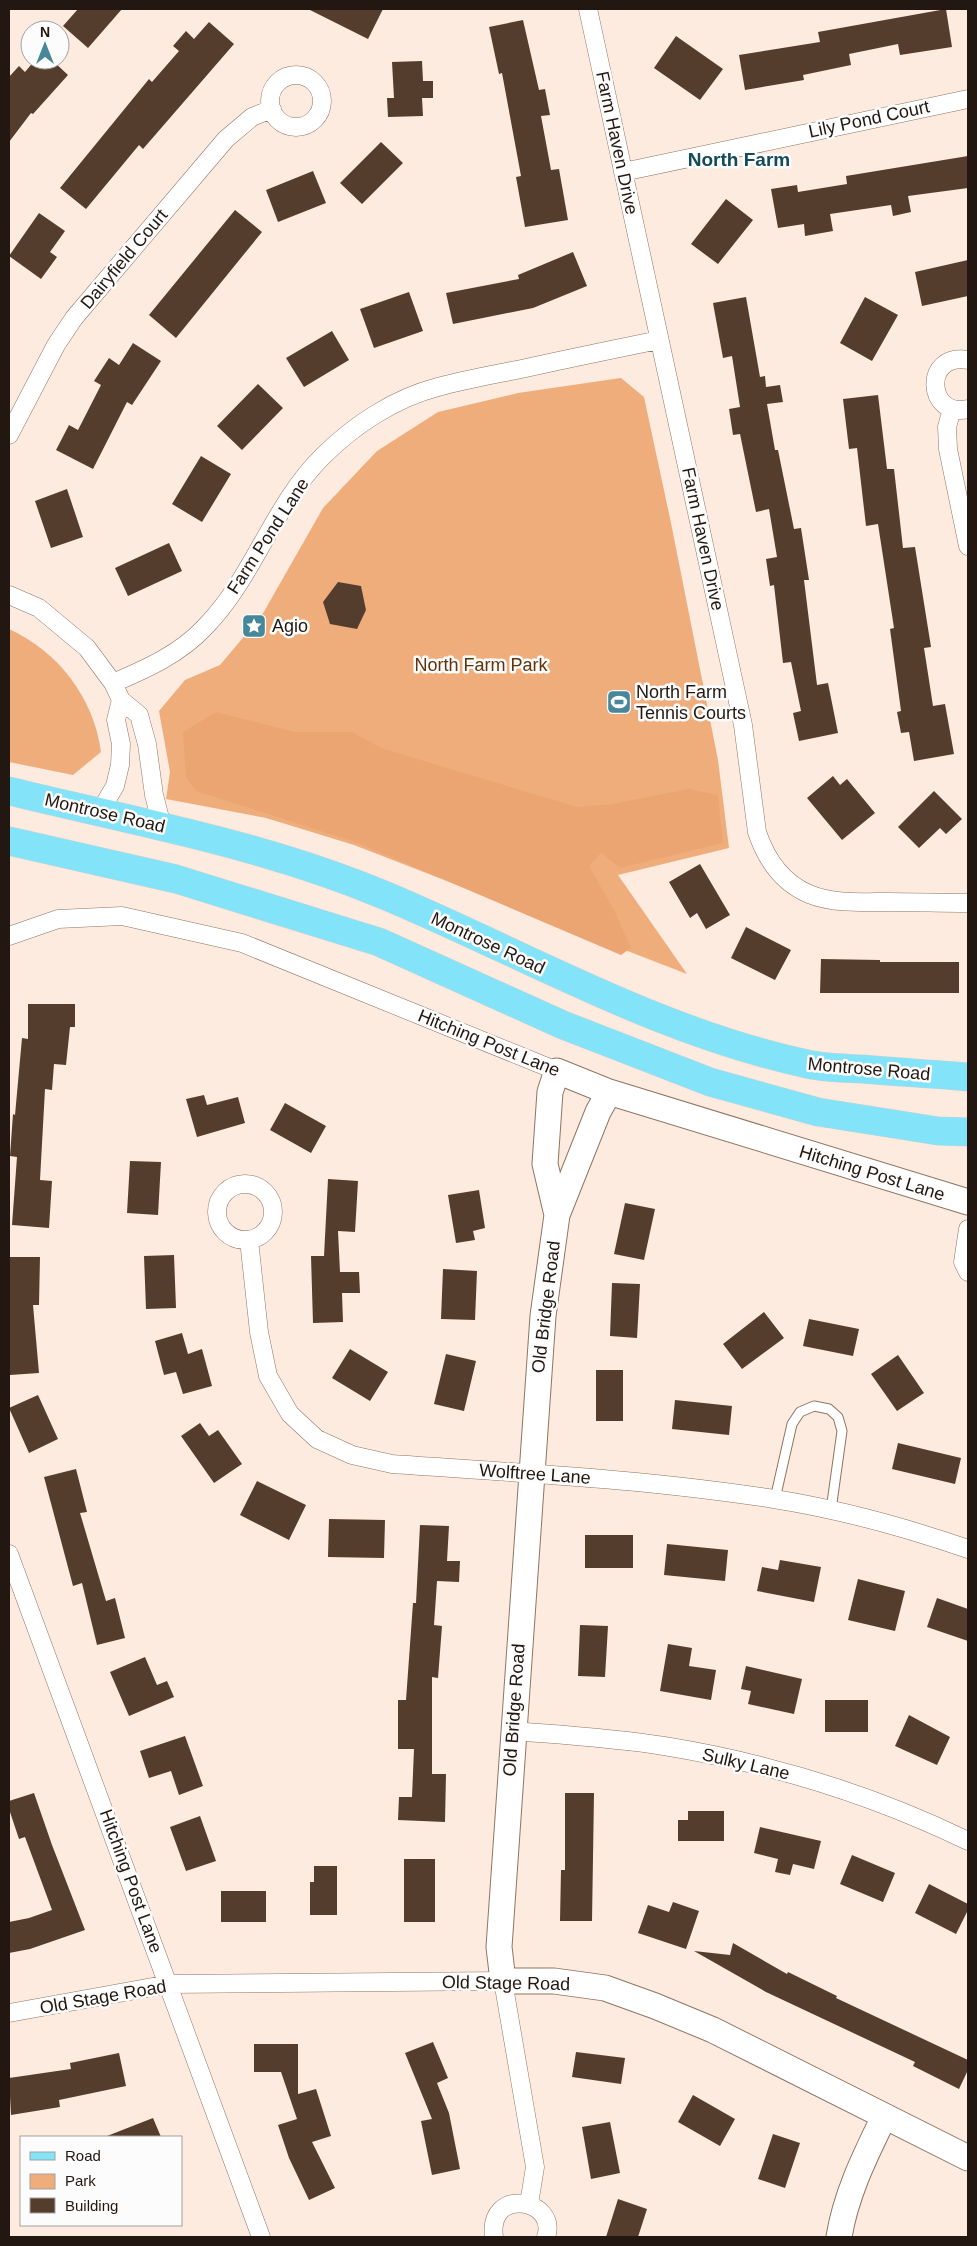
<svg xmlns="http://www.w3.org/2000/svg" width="977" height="2246" font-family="Arial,sans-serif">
	<rect width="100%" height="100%" fill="#fdebdf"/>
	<path fill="#f0ad7c" d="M621,378l23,19 27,126 47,237 11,88 -111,27 69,99 -333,-129 -88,-27 -100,-19 4,-27 -11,-61 26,-31 35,-15 42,-50 61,-107 54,-57 61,-39 80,-19z
		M9,629c49,22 85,69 92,123l-28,23 -64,-13z"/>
	<path fill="#eba572" d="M216,712l79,20h57l29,16 196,59 35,-3 77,-15 29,6 5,48 -103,25 -19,-15 -12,13 25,44 17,38 -10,7 -263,-112 -162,-52 -10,-14 -3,-45z"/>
	<path fill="#553d2d" d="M78,9h44l-34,39 -25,-22z
		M308,9h75l-15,30z
		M946,9l6,38 -52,8 -2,-11 -49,10 2,11 -48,10 1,5 -59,10 -6,-35 81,-13 -2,-10z
		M523,20l16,70 6,-1 5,26 -9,1 10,54 8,-1 9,51 -43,7 -9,-50 5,-1 -19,-103 -3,1 -10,-47z
		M209,22l25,22 -91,105 -4,-4 -53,64 -26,-21 89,-109 3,3 27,-31 -6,-5 13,-15 8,8z
		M676,36l47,33 -23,31 -46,-32z
		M35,60h17l16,15 -35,39 -2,-1 -22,29v-65l10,-11 6,6z
		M422,61l1,20h10v17h-11l1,18 -35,1 -1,-19h7l-2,-36z
		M381,142l22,21 -41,41 -22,-21z
		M968,156v32l-60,8 3,16 -18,4 -2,-11 -61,9 3,17 -28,5 -1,-12 -26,4 -7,-39 26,-4 1,7 49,-8 -1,-8z
		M313,171l13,32 -48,19 -12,-32z
		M726,199l27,21 -35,44 -27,-20z
		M235,210l27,22 -86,106 -27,-23z
		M39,213l26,18 -15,21 7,5 -16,22 -32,-23z
		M573,252l14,34 -54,22 -80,16 -7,-31 73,-14 -1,-4z
		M968,260v36l-46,10 -7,-34z
		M409,292l14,39 -49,17 -14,-39z
		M746,297l14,80 5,-1 1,11 14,-2 3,17 -16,2 8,46h3l16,79 7,-1 8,52h-5l13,105 11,-2 10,50 -39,8 -6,-28 8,-2 -10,-49 -8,1 -9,-78 -4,1 -4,-27 11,-2 -8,-48 -13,3 -16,-78 -7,1 -4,-26 11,-2 -8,-51 -9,2 -10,-55z
		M865,297l33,18 -26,46 -32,-18z
		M332,331l17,29 -45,27 -18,-29z
		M133,343l28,18 -29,44 -5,-3 -34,67 -37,-19 13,-25 9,5 23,-45 -7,-4 15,-23 10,7z
		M258,384l25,24 -41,42 -25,-24z
		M878,395l9,74h7l9,79 12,-1 16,100 -7,1 9,58 12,-2 9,50 -40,7 -5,-29 -8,1 -4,-21 4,-1 -11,-82 4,-1 -16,-104 -12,2 -9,-78 -8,1 -6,-50z
		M201,456l30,18 -29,48 -30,-18z
		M67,489l16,48 -32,11 -16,-47z
		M169,543l13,28 -54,25 -13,-28z
		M338,582l23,4 5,24 -9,19 -27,-5 -7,-22z
		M833,776l7,9 7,-6 28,34 -33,27 -35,-42z
		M934,791l28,28 -16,15 -6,-6 -21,20 -21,-21z
		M700,864l30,51 -24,14 -9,-16 -7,5 -21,-36z
		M746,927l45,23 -16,30 -44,-22z
		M821,959l59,1v2h79v31h-139z
		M28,1004h47v23h-5l-4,38 -12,-1 -2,26 -7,-1 -5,91 12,1 -3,47 -37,-3 5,-68 -7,-1 3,-42 2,1 7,-77 6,1z
		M204,1095l3,10 31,-8 7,26 -48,14 -11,-38z
		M285,1103l41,23 -15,27 -41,-23z
		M130,1161l31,1 -3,53 -31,-2z
		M328,1179l30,2 -3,51 -17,-1 2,41h19l1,21h-18l1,29 -30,1 -2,-67h13z
		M479,1190l6,38 -12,3 2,9 -19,3 -8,-48z
		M625,1203l30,6 -11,51 -30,-6z
		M174,1255l2,53 -30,1 -2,-53z
		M9,1257h31l-1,48h-6l6,68 -29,2z
		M443,1269l34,2 -2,49 -34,-1z
		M612,1283l28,1 -3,54 -27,-2z
		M764,1312l20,26 -42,31 -19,-25z
		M809,1319l50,10 -6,27 -50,-10z
		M182,1333l6,21 14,-5 10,37 -29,8 -7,-22 -12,3 -9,-34z
		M350,1349l38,23 -18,29 -38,-23z
		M446,1354l30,7 -12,50 -30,-7z
		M898,1355l26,38 -27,18 -26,-37z
		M596,1370h27v51h-27z
		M38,1395l20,44 -29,14 -20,-45z
		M675,1400l57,6 -3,29 -57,-6z
		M200,1423l9,13 9,-6 24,34 -28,19 -33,-47z
		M898,1443l63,15 -6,26 -63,-15z
		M76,1469l11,43 -7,1 26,88 9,-3 10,40 -28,7 -15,-62 -9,3 -29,-109z
		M257,1481l49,24 -17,35 -49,-25z
		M329,1519l56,1 -1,38 -56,-1z
		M420,1525l29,1 -2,35h13l-1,21 -22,-1 -3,44 8,1 -4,52 -6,-1v97h14l-1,48 -47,-2 1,-23h13l2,-48h-16v-49h8l7,-97h3z
		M585,1535h48v33h-48z
		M667,1544l61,6 -3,31 -61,-6z
		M780,1560l41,7 -7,35 -57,-11 5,-24 16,3z
		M858,1579l47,12 -10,40 -47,-11z
		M937,1598l31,11v32l-41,-14z
		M580,1625l28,1 -3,51 -27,-1z
		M668,1644l24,4 -3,18 27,4 -5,30 -51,-9z
		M145,1657l12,28 10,-4 7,16 -45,19 -19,-44z
		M746,1666l56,13 -8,35 -46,-10 3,-13 -10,-2z
		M825,1700h43v32h-43z
		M909,1715l41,22 -13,28 -42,-19z
		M185,1736l18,50 -24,9 -8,-24 -22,7 -9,-27z
		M34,1793l18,52 33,85 -55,19 -21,4v-31l20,-4 23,-8 -27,-73 -6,2 -10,-30v-8z
		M565,1793h29l-2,128h-32l1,-51h4z
		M688,1811h36v30h-46v-21h10z
		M200,1816l16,45 -30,10 -16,-44z
		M760,1827l61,14 -7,28 -21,-5 -3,11 -15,-3 3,-13 -24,-6z
		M852,1855l43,18 -12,29 -43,-18z
		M404,1859h31v63h-31z
		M314,1866h23v49h-27v-33h4z
		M929,1884l39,20v6l-12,24 -41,-21z
		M221,1891h45v31h-45z
		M673,1902l26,9 -13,38 -48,-16 10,-28 21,7z
		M733,1943l54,31 1,-2 49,24 -1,2 132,62v10l-9,19 -46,-23 2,-4 -149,-70 -72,-41 36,4z
		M433,2042l15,36 -11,5 12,30 11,56 -28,6 -11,-54 11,-2 -27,-66z
		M254,2044h44v50l18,-5 15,47 -19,6 23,46 -26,12 -20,-42 -11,-33 19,-6 -16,-47h-27z
		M576,2052l49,6 -4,26 -49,-7z
		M119,2053l7,33 -67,14 1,7 -49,8 -2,-37 62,-9 -1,-6z
		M693,2095l42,24 -15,27 -42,-24z
		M153,2118l8,19h-54v-1z
		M610,2122l10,51 -29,6 -9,-52z
		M773,2134l27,9 -15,45 -27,-9z
		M618,2199l29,10 -9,28h-32z"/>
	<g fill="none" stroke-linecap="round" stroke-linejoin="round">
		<defs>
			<path id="lane" d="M775,1499l17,-75 8,-12 14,-6 15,3 9,8 4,14 -11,79"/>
			<path id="street" d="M588,9l155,716 14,107c9,27 24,50 52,62 24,10 54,8 79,8 27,0 54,1 80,1
				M270 101a26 26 0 1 1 52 0a26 26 0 1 1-52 0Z
				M623,172l345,-73
				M968,360c-46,-8 -41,59 0,49
				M952,409l-5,18 1,22 20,97
				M9,435l47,-90 18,-27 152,-179 26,-22 20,-8
				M9,595l30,13 48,40 26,35 8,17 18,15 8,29 7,51 8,31
				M113,683c33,-14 67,-29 92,-56 49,-50 68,-122 118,-171 31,-31 72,-58 115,-69 29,-8 59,-13 88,-19 45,-10 89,-19 133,-28
				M99,813l16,-27 5,-21 1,-21 -5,-24 5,-20
				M9,936l49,-17 64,-3 120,27 315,128
				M217 1212a28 28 0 1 1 56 0a28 28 0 1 1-56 0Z
				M968,1229l-5,33 5,10
				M249,1240l10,92 9,44 22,38 27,25 35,16 40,9c128,9 255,15 382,35 63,10 133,29 194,50
				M9,1554l252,683
				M513,1731c50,4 101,7 151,15 105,17 209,49 304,95
				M9,2013l160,-29 334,-3 32,186 -6,37
				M494,2237c-7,-51 65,-38 52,0"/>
			<path id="secondary" d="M609,1092l-11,20 -41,103 -14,101 -44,631 4,34h51l51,7 50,18 58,24 255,128
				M557,1215l-12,-51 5,-72 7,-21 52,21 359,110
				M839,2237c7,-43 26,-81 45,-120"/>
			<path id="primary" d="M9,791c127,31 253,53 375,104 141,59 271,136 423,169 17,4 37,4 55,5 36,3 71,5 106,8
				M9,841l167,38 203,63 184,83 147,57 108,30 120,19 30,1"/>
		</defs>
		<use href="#lane" stroke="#8f7563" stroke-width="11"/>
		<use href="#street" stroke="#8f7563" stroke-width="19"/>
		<use href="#secondary" stroke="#8f7563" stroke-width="27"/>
		<use href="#primary" stroke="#d3d1cf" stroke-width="29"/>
		<use href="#lane" stroke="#fff" stroke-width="9"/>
		<use href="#street" stroke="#fff" stroke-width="18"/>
		<use href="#secondary" stroke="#fff" stroke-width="25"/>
		<use href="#primary" stroke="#83e3f9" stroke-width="28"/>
	</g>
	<defs>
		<symbol id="sight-square" viewBox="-11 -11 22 22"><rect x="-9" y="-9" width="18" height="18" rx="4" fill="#468799" stroke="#fcfcfc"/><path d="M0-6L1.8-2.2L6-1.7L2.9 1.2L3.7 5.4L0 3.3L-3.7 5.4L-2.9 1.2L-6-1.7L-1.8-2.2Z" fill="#fff"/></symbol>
		<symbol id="stadium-square" viewBox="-11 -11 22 22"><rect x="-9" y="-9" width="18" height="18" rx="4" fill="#468799" stroke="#fcfcfc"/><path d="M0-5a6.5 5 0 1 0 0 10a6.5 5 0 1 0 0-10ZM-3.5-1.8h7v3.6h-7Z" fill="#fff"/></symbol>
	</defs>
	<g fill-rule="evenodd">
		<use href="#sight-square" x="240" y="612" width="28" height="28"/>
		<use href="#stadium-square" x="605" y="688" width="28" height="28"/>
	</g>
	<g text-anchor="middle" stroke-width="5" stroke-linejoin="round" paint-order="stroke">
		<g font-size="18" fill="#221811" stroke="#fcfcfc">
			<text transform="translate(869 119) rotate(-12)" y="6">Lily Pond Court</text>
			<text transform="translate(617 143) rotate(78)" y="6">Farm Haven Drive</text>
			<text transform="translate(124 259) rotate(-50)" y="6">Dairyfield Court</text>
			<text transform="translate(268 536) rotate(-57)" y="6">Farm Pond Lane</text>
			<text transform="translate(703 539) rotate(78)" y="6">Farm Haven Drive</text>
			<text transform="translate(105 813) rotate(13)" y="6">Montrose Road</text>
			<text transform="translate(488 943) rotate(25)" y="6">Montrose Road</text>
			<text transform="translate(489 1043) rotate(22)" y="6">Hitching Post Lane</text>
			<text transform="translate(869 1069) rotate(5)" y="6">Montrose Road</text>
			<text transform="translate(872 1173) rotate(17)" y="6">Hitching Post Lane</text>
			<text transform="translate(546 1307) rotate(-83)" y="6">Old Bridge Road</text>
			<text transform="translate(535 1474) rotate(4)" y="6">Wolftree Lane</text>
			<text transform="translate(514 1710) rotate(-86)" y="6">Old Bridge Road</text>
			<text transform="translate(746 1764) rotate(13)" y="6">Sulky Lane</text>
			<text transform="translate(131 1881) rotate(70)" y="6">Hitching Post Lane</text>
			<text transform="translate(506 1983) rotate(1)" y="6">Old Stage Road</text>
			<text transform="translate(103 1997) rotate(-10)" y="6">Old Stage Road</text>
		</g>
		<g font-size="18" fill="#221811" stroke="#fcfcfc" text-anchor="start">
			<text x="272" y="632">Agio</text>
			<text x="636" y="698">North Farm<tspan x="636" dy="21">Tennis Courts</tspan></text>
		</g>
		<g font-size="18" fill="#60330b" stroke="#fcfcfc">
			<text x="481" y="671">North Farm Park</text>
		</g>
		<g font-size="19" font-weight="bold" fill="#134b59" stroke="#fcfcfc">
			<text x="739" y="166">North Farm</text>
		</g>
	</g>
	<rect width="977" height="2246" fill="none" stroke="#221811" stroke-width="20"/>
	<rect x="20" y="2136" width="162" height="90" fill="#fcfcfc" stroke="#a5a19e"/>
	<rect x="30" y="2152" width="25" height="8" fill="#83e3f9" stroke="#a5a19e"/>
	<text x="65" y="2161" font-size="15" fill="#221811">Road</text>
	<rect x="30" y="2174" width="25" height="15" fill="#f0ad7c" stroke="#a5a19e"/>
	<text x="65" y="2186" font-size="15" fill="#221811">Park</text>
	<rect x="30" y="2198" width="25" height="15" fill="#553d2d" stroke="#a5a19e"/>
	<text x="65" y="2211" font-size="15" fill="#221811">Building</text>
	<g transform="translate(45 45)"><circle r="24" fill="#fcfcfc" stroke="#a5a19e"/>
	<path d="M0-4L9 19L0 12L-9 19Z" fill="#468799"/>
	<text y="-8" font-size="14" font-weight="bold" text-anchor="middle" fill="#221811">N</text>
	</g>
</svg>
